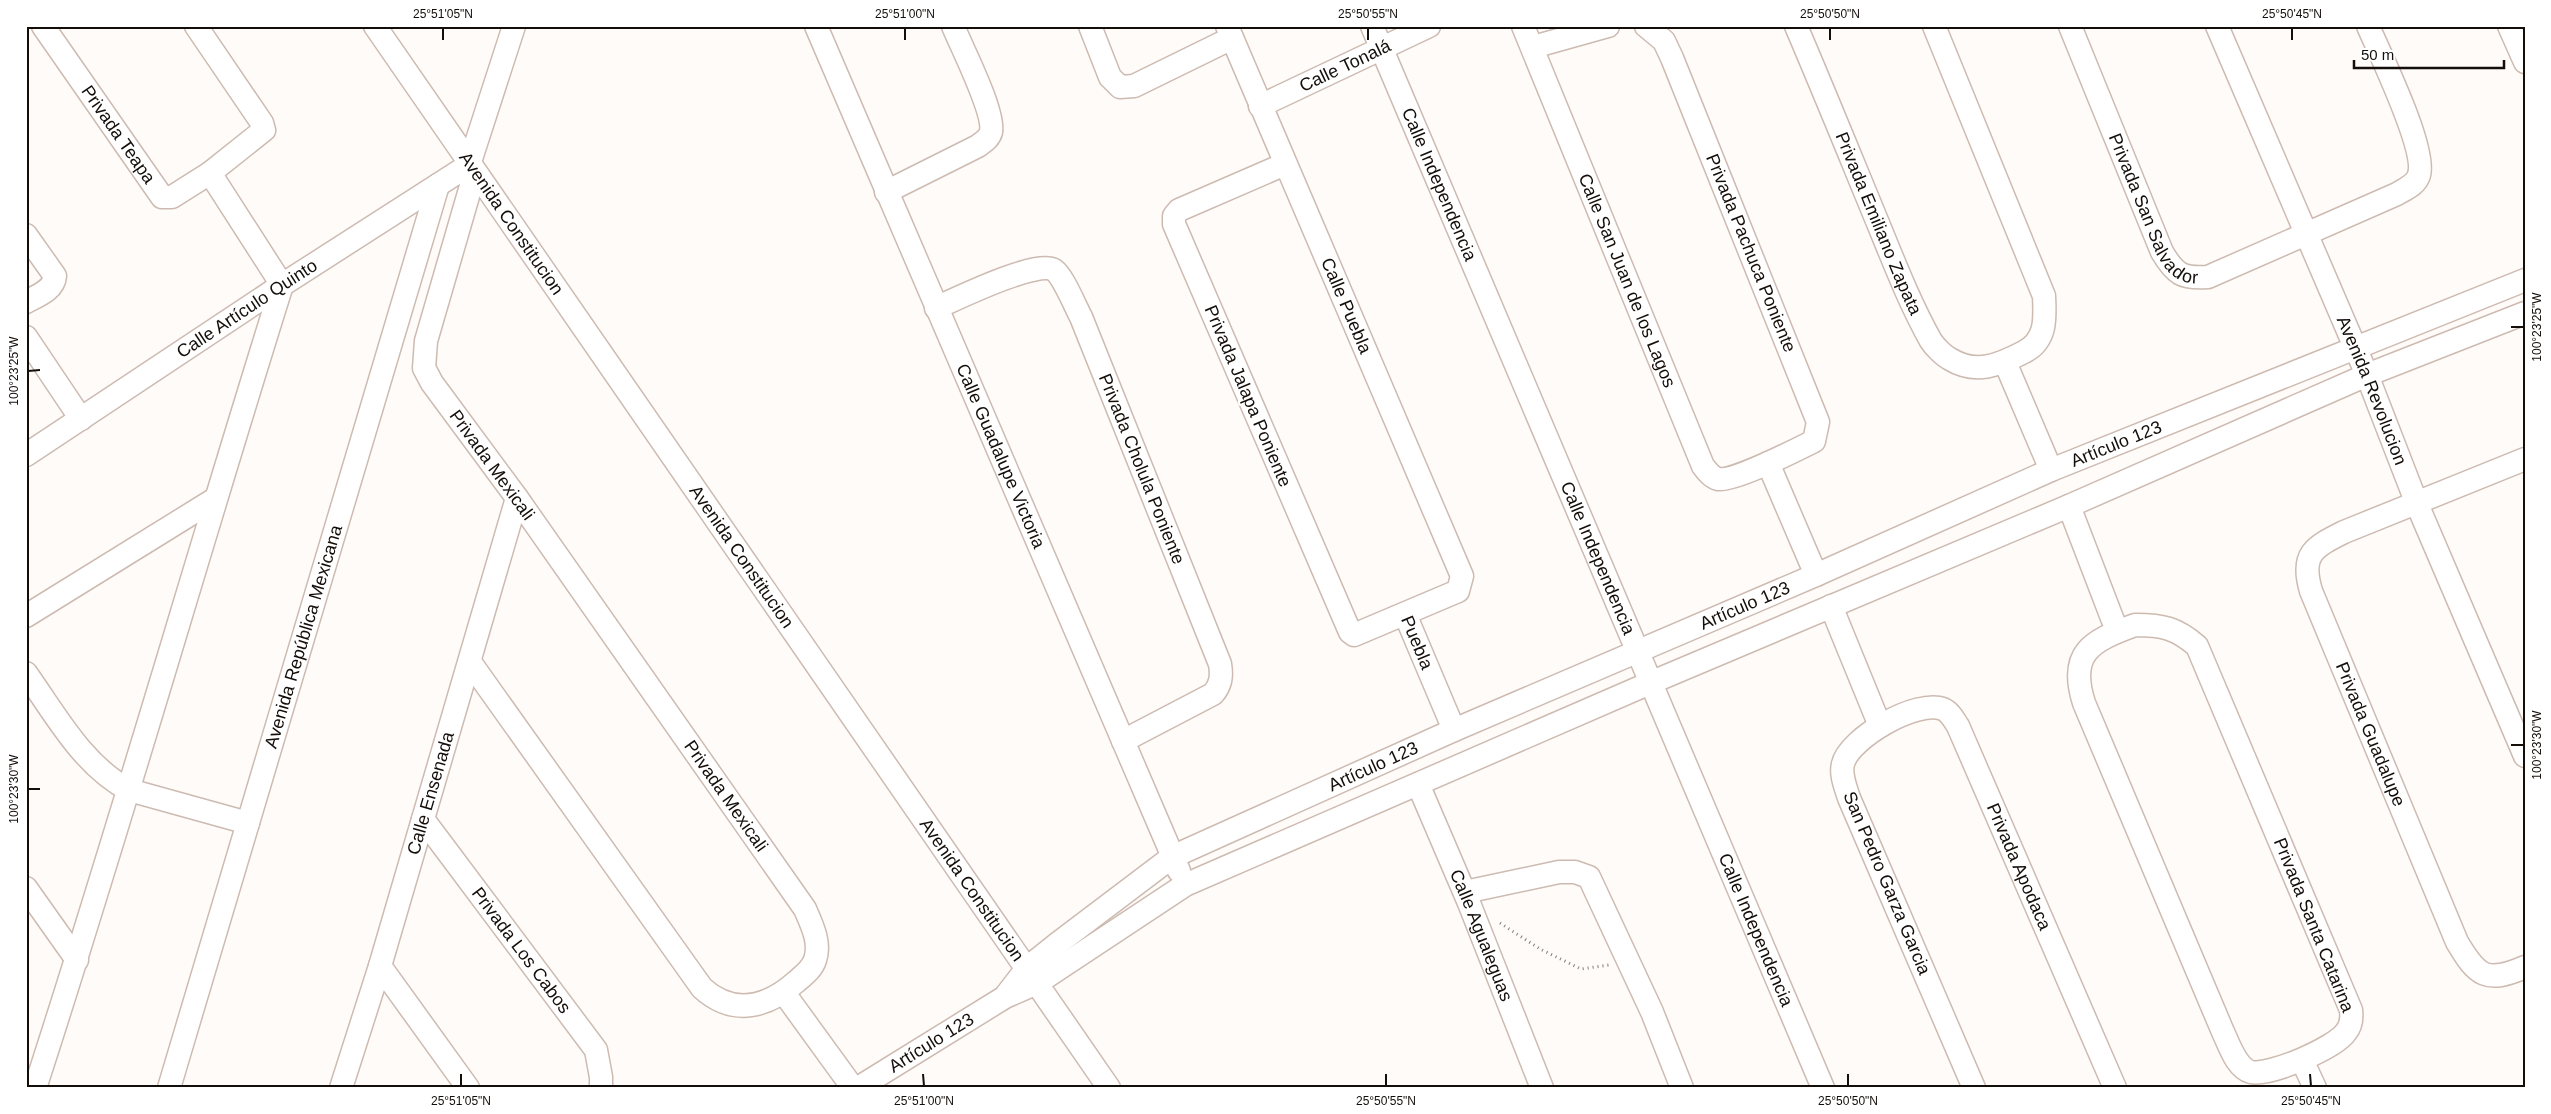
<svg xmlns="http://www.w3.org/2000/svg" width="2551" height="1114" font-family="Helvetica,sans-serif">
	<rect width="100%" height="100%" fill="#fffbf9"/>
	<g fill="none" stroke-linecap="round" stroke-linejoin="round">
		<defs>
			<g id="minor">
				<path id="s1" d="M43,26l119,171h10l38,-24 54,-43 -2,-7 -66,-97"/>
				<path id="s2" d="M375,26l734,1062"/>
				<path id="s3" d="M816,26l363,845"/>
				<path d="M1090,26l20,51 10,10 14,-1 98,-48"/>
				<path id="s4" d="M1227,26l235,550 -4,15 -104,44 -4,-3 -176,-408v-8l5,-6 106,-46"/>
				<path id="s5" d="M1372,26l451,1062"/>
				<path id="s6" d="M1523,26l180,440c4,5 8,11 15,13 15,3 80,-30 96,-38l4,-19 -146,-364 -8,-17 -18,-15"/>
				<path id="s7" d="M1796,26c27,63 53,127 79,190 17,41 34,86 56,125 4,6 13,15 19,18 26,16 49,6 74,-7 23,-12 21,-34 20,-56l-110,-270"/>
				<path id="s8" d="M2070,26l92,226c13,22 20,27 46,25l189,-83c8,-5 19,-9 22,-19 8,-26 -39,-121 -51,-149"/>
				<path id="s9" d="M2217,26l150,349 50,129 108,252"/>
				<path d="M2509,26l16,36"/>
				<path d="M1533,47l75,-21"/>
				<path id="s10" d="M1260,106l169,-80"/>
				<path d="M469,165l45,-139"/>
				<path d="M886,192l92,-46c5,-4 11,-7 13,-14 4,-20 -29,-84 -38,-106"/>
				<path d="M26,235l29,41c-1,14 -18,20 -29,26"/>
				<path id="s11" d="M936,308c20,-9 102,-49 118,-38 9,6 21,36 27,47l139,347c2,12 1,21 -7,30l-90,47"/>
				<path d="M26,337l55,82"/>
				<path d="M2005,362l46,108"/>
				<path id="s12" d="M26,455l256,-170 187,-120"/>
				<path id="s13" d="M2525,459l-181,73c-30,15 -44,22 -33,59l146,351c20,34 29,42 68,25"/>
				<path d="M1768,463l48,112"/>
				<path d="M2069,506l48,125"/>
				<path d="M1831,606l49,120"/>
				<path id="s14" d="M1405,614l49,116"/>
				<path d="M26,616l189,-117"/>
				<path d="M2135,625c28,0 41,3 62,21l154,364c1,8 0,16 -5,22 -11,16 -76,44 -95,40 -15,-4 -22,-28 -28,-40l-139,-329c-16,-50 7,-62 51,-78z"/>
				<path d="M470,662l232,326c32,29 66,19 95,-7 7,-6 15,-12 18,-21 6,-17 -3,-35 -10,-51l-288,-411 -85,-115 -8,-15 2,-27 49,-169"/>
				<path d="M26,673c29,41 57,93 103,117l119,33"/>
				<path id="s15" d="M1418,784l51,119 73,185"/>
				<path id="s16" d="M423,819l173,231 5,27v11"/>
				<path d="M26,888l51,72"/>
				<path d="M1465,892l94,-20h16l14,5 63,135 30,76"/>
				<path d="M380,966l88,122"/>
				<path d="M784,993l69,95"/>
				<path id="s17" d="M1007,994l20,-26 30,-24 115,-87 282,-127 362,-155 235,-105 474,-190"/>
				<path d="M2302,1060l13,28"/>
				<path d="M35,1088c87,-267 163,-536 247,-803l-72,-112"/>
				<path id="s18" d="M169,1088l269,-903"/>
				<path id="s19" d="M341,1088l39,-122 137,-468"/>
				<path id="s20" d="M858,1088l147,-91 32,-14 148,-98 465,-202 419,-177 298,-131 158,-62"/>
				<path id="s21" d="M1974,1088l-125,-290c-3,-10 -9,-23 -6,-34 6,-26 74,-65 100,-55 7,3 11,11 15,17l157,362"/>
			</g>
		</defs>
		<use href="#minor" stroke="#cdbbb1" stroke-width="25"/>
		<path stroke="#817c79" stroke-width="3" stroke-dasharray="1 4" stroke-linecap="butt" d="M1500,923l40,26 41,20 28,-4"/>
		<use href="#minor" stroke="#fff" stroke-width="22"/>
	</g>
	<path fill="none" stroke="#140e0b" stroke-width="2" d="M443,28v12M905,28v12M1368,28v12M1830,28v12M2292,28v12M2511,327h13M28,371l12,-1M2511,745h13M28,789h12M461,1074v12M923,1074l1,12M1386,1074v12M1848,1074v12M2310,1074l1,12"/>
	<g text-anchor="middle" stroke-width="4.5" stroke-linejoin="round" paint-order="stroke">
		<g font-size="18" fill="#140e0b" stroke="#fff">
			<text dy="6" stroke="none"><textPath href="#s10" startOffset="94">Calle Tonalá</textPath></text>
			<text dy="6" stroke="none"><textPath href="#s1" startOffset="132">Privada Teapa</textPath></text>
			<text dy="6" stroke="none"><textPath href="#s5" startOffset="172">Calle Independencia</textPath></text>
			<text dy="6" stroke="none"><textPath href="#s8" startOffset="204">Privada San Salvador</textPath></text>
			<text dy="6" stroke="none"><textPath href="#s7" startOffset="214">Privada Emiliano Zapata</textPath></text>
			<text dy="6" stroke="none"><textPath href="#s2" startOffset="240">Avenida Constitucion</textPath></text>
			<text transform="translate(1751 253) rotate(68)" y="6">Privada Pachuca Poniente</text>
			<text dy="6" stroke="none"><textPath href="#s6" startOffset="275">Calle San Juan de los Lagos</textPath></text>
			<text dy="6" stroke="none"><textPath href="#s4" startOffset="304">Calle Puebla</textPath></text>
			<text dy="6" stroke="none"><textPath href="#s12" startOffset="265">Calle Artículo Quinto</textPath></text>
			<text dy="6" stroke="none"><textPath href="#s9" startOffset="396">Avenida Revolucion</textPath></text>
			<text transform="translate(1248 396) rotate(67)" y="6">Privada Jalapa Poniente</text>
			<text dy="6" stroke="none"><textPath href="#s17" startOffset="1246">Artículo 123</textPath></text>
			<text dy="6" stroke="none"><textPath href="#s3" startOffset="468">Calle Guadalupe Victoria</textPath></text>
			<text transform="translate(492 465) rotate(54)" y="6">Privada Mexicali</text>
			<text dy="6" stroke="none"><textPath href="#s11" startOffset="344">Privada Cholula Poniente</textPath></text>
			<text dy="6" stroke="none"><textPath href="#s2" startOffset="645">Avenida Constitucion</textPath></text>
			<text dy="6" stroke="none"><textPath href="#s5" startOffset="578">Calle Independencia</textPath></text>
			<text dy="6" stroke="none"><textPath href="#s17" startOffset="841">Artículo 123</textPath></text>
			<text dy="6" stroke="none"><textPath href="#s18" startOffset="471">Avenida República Mexicana</textPath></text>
			<text dy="6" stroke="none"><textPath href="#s14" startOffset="31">Puebla</textPath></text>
			<text dy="6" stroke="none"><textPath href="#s13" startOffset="428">Privada Guadalupe</textPath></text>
			<text dy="6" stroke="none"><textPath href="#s17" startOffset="436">Artículo 123</textPath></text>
			<text dy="6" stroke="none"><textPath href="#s19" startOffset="308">Calle Ensenada</textPath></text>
			<text transform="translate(726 796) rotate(55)" y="6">Privada Mexicali</text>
			<text dy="6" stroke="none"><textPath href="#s21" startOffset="648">Privada Apodaca</textPath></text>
			<text transform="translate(1887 883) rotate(67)" y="6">San Pedro Garza Garcia</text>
			<text dy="6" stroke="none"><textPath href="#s2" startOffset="1050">Avenida Constitucion</textPath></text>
			<text transform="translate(2314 925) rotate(68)" y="6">Privada Santa Catarina</text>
			<text dy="6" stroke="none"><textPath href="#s5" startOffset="982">Calle Independencia</textPath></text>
			<text dy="6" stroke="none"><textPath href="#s15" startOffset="164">Calle Agualeguas</textPath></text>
			<text dy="6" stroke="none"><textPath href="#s16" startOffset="164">Privada Los Cabos</textPath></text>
			<text dy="6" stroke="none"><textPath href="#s20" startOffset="86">Artículo 123</textPath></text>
		</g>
	</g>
	<rect width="2551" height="1114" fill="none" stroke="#ffffff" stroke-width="55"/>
	<path d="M2354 60v8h150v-8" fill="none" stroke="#140e0b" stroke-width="2.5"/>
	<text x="2361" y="60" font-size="15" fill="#140e0b" stroke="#ffffff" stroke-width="4" paint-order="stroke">50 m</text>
	<rect x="28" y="28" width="2496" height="1058" fill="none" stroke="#140e0b" stroke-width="2"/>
	<g font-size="12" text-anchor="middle" fill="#140e0b">
		<text x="443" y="18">25°51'05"N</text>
		<text x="905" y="18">25°51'00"N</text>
		<text x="1368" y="18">25°50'55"N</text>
		<text x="1830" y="18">25°50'50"N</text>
		<text x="2292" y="18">25°50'45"N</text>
		<text transform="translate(2537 327) rotate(-90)" y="4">100°23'25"W</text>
		<text transform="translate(14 371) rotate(-90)" y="4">100°23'25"W</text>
		<text transform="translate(2537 745) rotate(-90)" y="4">100°23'30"W</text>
		<text transform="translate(14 789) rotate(-90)" y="4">100°23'30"W</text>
		<text x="461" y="1105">25°51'05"N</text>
		<text x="924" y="1105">25°51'00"N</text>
		<text x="1386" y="1105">25°50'55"N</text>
		<text x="1848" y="1105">25°50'50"N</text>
		<text x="2311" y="1105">25°50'45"N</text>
	</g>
</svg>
